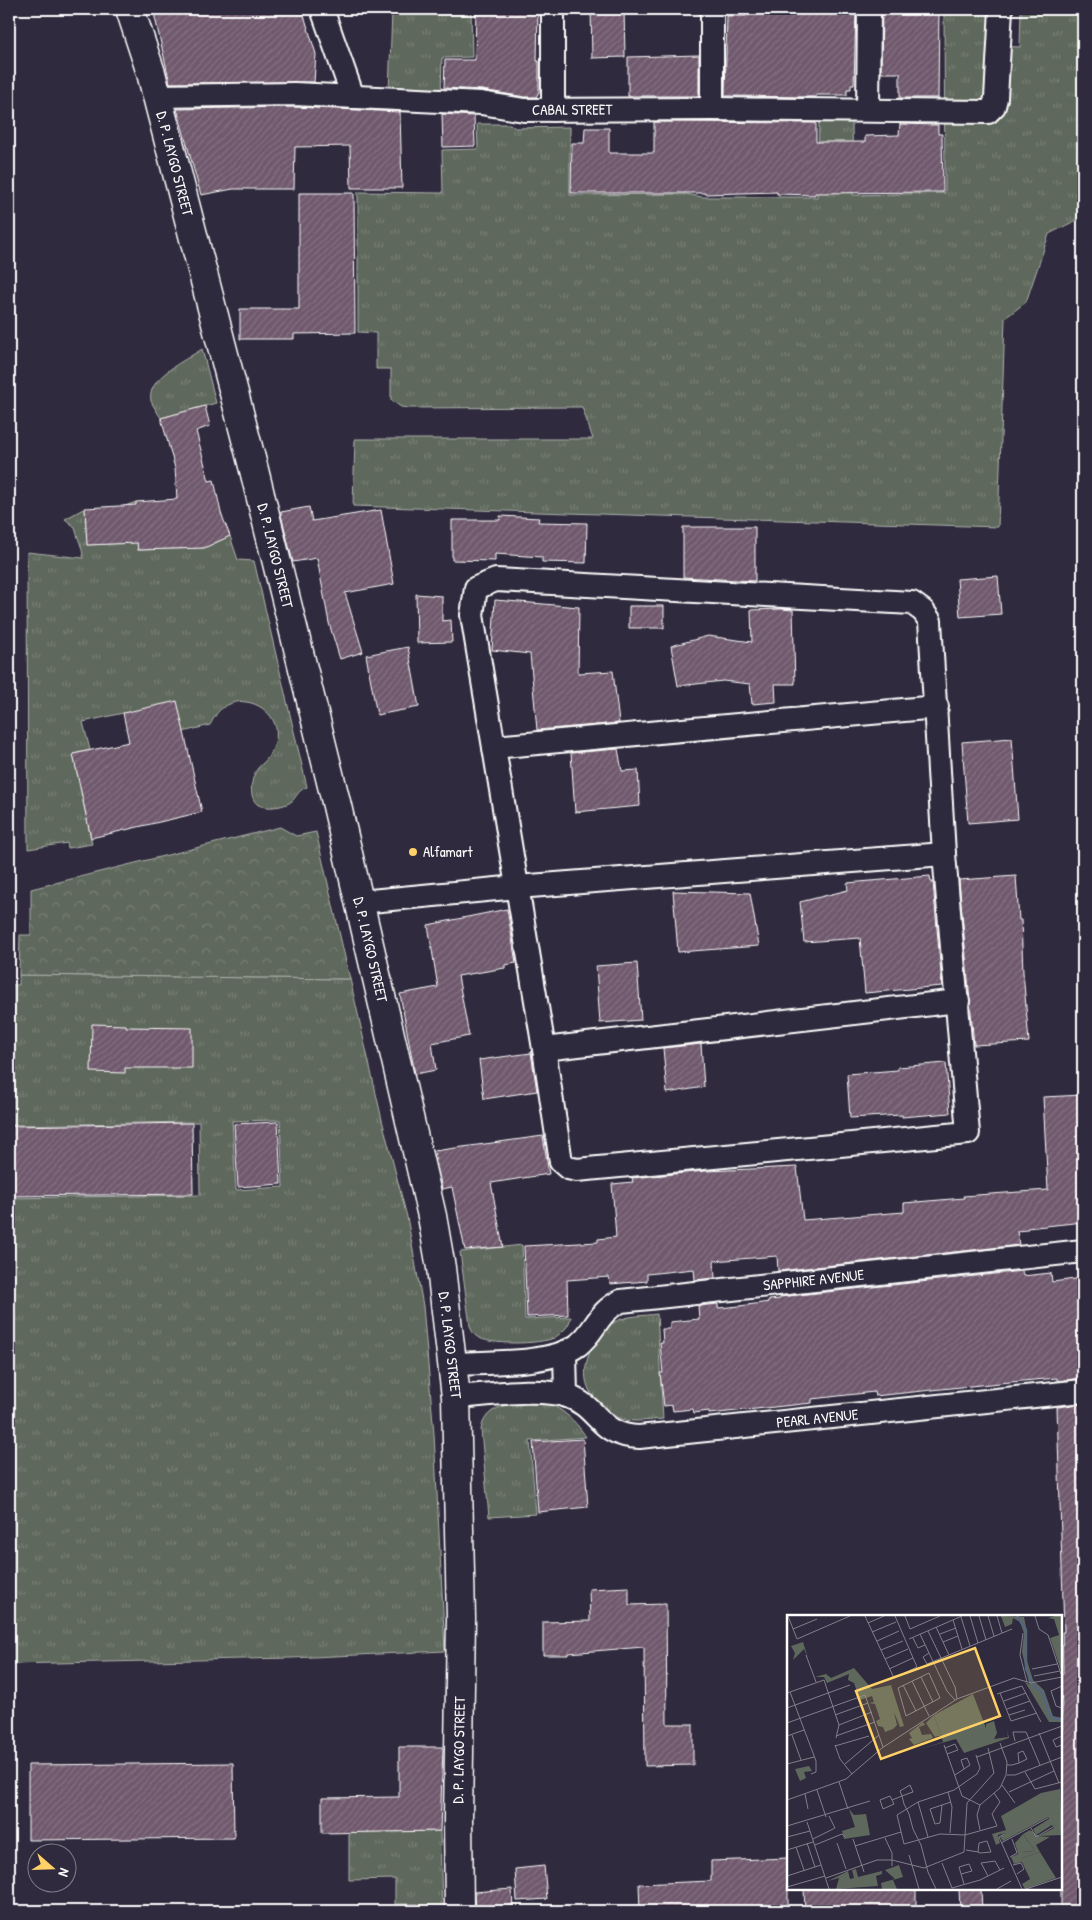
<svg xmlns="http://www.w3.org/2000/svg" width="1092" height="1920" font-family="'Patrick Hand',sans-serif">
	<defs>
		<pattern id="grass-tufts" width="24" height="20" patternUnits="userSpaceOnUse" patternTransform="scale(1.25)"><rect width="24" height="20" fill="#5f685c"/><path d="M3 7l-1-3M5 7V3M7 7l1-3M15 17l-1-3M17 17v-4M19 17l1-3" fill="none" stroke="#777f74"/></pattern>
		<pattern id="forest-crowns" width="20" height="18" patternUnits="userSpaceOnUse" patternTransform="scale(1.25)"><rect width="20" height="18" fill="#5f685c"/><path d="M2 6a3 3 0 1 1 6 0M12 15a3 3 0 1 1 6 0" fill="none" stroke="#777f74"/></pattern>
		<pattern id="building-hatch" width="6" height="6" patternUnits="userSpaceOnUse" patternTransform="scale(1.25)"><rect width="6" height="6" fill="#6f596d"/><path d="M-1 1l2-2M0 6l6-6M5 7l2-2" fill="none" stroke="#857283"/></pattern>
	</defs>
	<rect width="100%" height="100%" fill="#2f2a3d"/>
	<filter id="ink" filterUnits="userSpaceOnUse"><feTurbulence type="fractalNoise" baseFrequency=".02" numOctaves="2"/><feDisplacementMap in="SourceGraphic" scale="10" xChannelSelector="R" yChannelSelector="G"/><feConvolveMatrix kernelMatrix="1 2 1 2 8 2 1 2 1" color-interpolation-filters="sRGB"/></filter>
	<g filter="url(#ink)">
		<path fill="url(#grass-tufts)" stroke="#afb4ae" fill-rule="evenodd" d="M334,9h137l1,48 -30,1 -1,37 -52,-3 3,-81h-57z
			M1021,9h62v208l-34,17 -23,68 -21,16 -7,209 -645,-21 2,-67h238l-11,-32 -173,1 -8,-1 -10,-7v-31h-15v-36l-18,-1v-140l85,1 -1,-43 36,-1 -1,-25h33l5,4 55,-1v68l116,-1 16,3h115l2,-75h33l1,73 92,-2 -1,-181 51,1 -1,33 26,1z
			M202,349l14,54 -55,15c-3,-5 -8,-12 -10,-17 -5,-23 35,-41 51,-52z
			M136,502l2,48 66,-2 26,-12 8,24 16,1 53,226c-8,3 -9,7 -14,13 -6,7 -29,10 -36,4 -9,-8 -6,-27 1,-36 2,-3 6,-5 8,-8 7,-9 12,-21 10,-32 -5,-22 -33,-34 -52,-21 -7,4 -10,11 -14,18l-27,7 -60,-19 -40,9 7,28 -17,4 19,90 -24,4 -1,-5 -39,6 -1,-297 56,6c0,-11 -6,-20 -8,-31l-10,-8 20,-11 2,37 38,-2v-37z
			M19,975l331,4 32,141 25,97 16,89 11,128 11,217 -154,7 -282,6v-466l191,-3 -1,-73 -190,3v-140h10zM280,1120l3,67 -47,3 -4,-69z
			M522,1245l3,74 46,-2c-2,10 -9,16 -17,21 -14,6 -66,8 -78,-2 -4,-3 -4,-6 -6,-10l-10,-74z
			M657,1314l6,105c-14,1 -29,4 -42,0 -6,-2 -11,-7 -15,-12 -7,-5 -15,-11 -18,-20 -9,-22 7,-55 27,-65 12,-7 29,-6 42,-8z
			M527,1401c7,1 14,1 20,3 15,3 32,21 39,33l-56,4 6,73 -47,3 -8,-87c4,-24 26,-25 46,-29z
			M440,1831l2,80h-24v-7h-23v-25l-46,1v-48z"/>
		<path fill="url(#forest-crowns)" stroke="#afb4ae" d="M280,827l16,9 20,-4 34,147 -331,-4 1,-40h11v-46z"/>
		<path fill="url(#building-hatch)" stroke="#fff" d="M153,9h149l14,45 -2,28 -144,1z
			M476,9h62l-1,52h2v31l-3,5h-11l-43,-7 -38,-2 1,-28h30z
			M591,9h33l1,48 -33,1z
			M746,9h110l-2,76h-3v4h-4v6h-31v2l-91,-1 2,-80h19z
			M882,9h57l-1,89h-38v-25h-19z
			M699,55v41h-71v-39z
			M294,107l106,5 2,76h-51l-1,-42 -55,1 -1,42h-61l-32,6 -24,-86z
			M442,114l32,2 1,30 -32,1z
			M654,122l162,1v19h49v-6l34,-1 1,-11 38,1v9h4l1,58 -128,1v2l-38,-1v-2l-72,2v-1h-134l1,-50h12l1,-15h24v25h45z
			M299,193h55l1,140 -61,1v5h-54v-30h59z
			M205,406l5,20 -14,5 13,50 5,-1 7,33 9,23 -26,12 -66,2 -1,-7 -50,2 -2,-37 51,-3v-3l41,-3 -2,-31 -14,-50z
			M309,507l3,14 69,-11 13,74 -49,9 18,59 -23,7 -11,-36 -12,-65 -24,4 -12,-47v-3z
			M500,516l39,2 -1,4 49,1 -1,40 -44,-1v-5l-47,-3v7l-43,-1v-40h48z
			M683,527h72v54l-72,-4z
			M998,576l3,38 -41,3 -3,-38z
			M416,594l26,2v25l9,-1 1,22 -35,1z
			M495,600l84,7 -1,66 35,-2 6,52 -82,7 -7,-76 -38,-4z
			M629,606h35v22h-35z
			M781,609l12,1 2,74h-20l1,18 -24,2 -2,-20 -27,-3 -45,5 -7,-40 37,-10 44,6 -1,-32z
			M408,647l11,60 -42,8 -11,-60z
			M177,701l25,111 -111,26 -18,-84 56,-12 -6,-29z
			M1012,738l6,81 -50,4 -6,-81z
			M618,749l4,22 16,-1 2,36 -65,6 -4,-59z
			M930,876l1,6h2l9,104 -77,7 -5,-55 -56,4 -4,-40 48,-12 -1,-7z
			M1016,876l3,44h2l2,52 6,70 -55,3 -15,-165z
			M673,891l77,2 9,53 -81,6z
			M507,909l9,54 -11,2v3l-47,8 11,60 -37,7 4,27 -21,4 -15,-80 38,-7 -10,-62z
			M637,963l4,57 -41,3 -4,-57z
			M92,1024l34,1v2l66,1v40h-67v5l-34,-1z
			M701,1044l3,43 -37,6 -4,-45z
			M531,1053l6,38 -53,8 -5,-39z
			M946,1063l4,50 -48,4v-2l-52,3 -3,-44 51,-4v-3z
			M1083,1095v127l-56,6v2l-10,1 2,14 -241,26 -1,-15 -63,5 1,17 -20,2 -1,-11 -47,5v7l-37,3 -1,-7 -42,3 1,35 -41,2 -3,-71 74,-4v-3l18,-2 -4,-53 21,-2 -1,-4 74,-7 91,-4 6,53 101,-8v-9l60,-5 -1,-2 85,-6 -5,-93z
			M278,1122l3,62 -43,3 -4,-63z
			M192,1123l1,71 -184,2v-70z
			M543,1136l6,38 -58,9 12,64 -38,3 -13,-63 -10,2 -8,-38z
			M1022,1271l1,5 28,-3 1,9 31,-4v100l-26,3v-3l-58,5 -124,13 -1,-4 -62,7v4l-103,11v-3l-15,2 -1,-4 -20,2 -1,-6 -8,1 -4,-33h3l-3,-30h3l-1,-14h8v-7l29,-3 -1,-13 20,-2v4l22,-2 29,-4v-2l11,-1v-2z
			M1083,1404v507h-22v-143h2l-2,-94h2l-1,-42h2l-7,-225z
			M583,1439l5,68 -50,5 -5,-70z
			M629,1587v18l37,-1 1,120h26v41l-48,1 -1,-119 -76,6v2h-25v-33l47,-1 -1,-32z
			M399,1747h44l-3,84 -118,2v-35l77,-1z
			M233,1763l1,75 -206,2v-75z
			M788,1858v49l-32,1v3h-116l-1,-27 72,-3v-20z
			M544,1866l3,33 -30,2 -2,-32z
			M512,1889l1,22h-38l-1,-19z
			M804,1889h112v22h-111z
			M959,1889h22l1,22h-22z"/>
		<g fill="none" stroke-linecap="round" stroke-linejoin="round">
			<defs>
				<g id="street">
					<path d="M322,9l31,88"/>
					<path d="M553,9v101"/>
					<path d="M712,9v100"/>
					<path id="s1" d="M157,96l137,-2 187,9 43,7 188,-1 276,3 6,-6 2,-8 5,-89"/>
					<path d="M868,110l1,-101"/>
					<path d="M496,580l416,23 11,8 7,10 14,233 24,279 -391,37 -9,-2 -7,-6 -17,-113 -72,-434 4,-27z"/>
					<path d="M494,747l443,-40"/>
					<path d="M360,902l157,-15 427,-33"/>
					<path d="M544,1049l414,-48"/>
					<path d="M565,1352l1,44"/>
					<path id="s2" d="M453,1364c34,-2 98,1 125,-19 18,-14 19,-33 43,-44l462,-50"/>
					<path id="s3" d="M456,1397c32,-2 82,-10 111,-1 33,11 31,40 72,41l444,-46"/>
				</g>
				<g id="secondary">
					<path id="s4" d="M130,9l21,64 103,397 83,336 95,410 9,52 15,129 5,221 -3,200 1,93"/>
				</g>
			</defs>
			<use href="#street" stroke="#fff" stroke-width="26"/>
			<use href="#secondary" stroke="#fff" stroke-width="31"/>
			<use href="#street" stroke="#2f2a3d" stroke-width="22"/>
			<use href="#secondary" stroke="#2f2a3d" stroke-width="28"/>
		</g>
	</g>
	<circle fill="#ffd166" stroke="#2f2a3d" stroke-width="2" cx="413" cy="852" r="5"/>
	<g text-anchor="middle" stroke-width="4" stroke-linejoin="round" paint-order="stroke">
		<g font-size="15" fill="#fff" stroke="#2f2a3d">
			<text dy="5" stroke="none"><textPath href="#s1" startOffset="416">CABAL STREET</textPath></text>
			<text dy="5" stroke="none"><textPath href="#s4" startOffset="161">D. P. LAYGO STREET</textPath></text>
			<text dy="5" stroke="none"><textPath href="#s4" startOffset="566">D. P. LAYGO STREET</textPath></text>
			<text dy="5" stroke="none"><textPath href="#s4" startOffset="971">D. P. LAYGO STREET</textPath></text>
			<text dy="5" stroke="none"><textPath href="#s2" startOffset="384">SAPPHIRE AVENUE</textPath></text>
			<text dy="5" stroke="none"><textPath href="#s4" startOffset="1375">D. P. LAYGO STREET</textPath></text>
			<text dy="5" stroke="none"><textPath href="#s3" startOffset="376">PEARL AVENUE</textPath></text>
			<text transform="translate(459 1750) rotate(-89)" y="5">D. P. LAYGO STREET</text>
		</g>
		<g font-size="15" fill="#fff" stroke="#2f2a3d" text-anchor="start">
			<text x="423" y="857">Alfamart</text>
		</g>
	</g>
	<g transform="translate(787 1615)">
		<rect width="275" height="275" fill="#2f2a3d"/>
		<path d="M268,1h7v57l-12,-35 9,-3 -5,-16 -6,-1zM16,27l5,16 -4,-9 -11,11 2,-7 -4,-7zM67,53l18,21 19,-4 13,41 -4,1 -6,-15 3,13 -4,4 -8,3 -2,-5 -5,-1 -2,-5 4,-2 -5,-15 -6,-1 5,-1 -2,-6 -12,4 -6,-17 -6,-3 1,-6 -22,9 -3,-6h-9l11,-3 5,4zM238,67l6,3 12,18 6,19zM186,79l13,34v-4l8,-3 3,12 -3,6 14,-2 -1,-7 2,8 -45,15 -8,-14 -40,11 27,-8 -9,-27zM136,107l2,3 -6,2 3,8 9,-1 2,4 -19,7 -5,-6 3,-1 -3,-5zM22,151l3,5 -8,1 2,6 -6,3 -5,-12zM62,194l5,6 12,-1 4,21 -26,4 -2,-8 13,-4zM243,215l9,6 11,1 -14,8 4,7 -18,6v-6l13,-1 -12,-17zM112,250l4,12 -10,3 4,9h-15l-1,-6 14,-4 -10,-9zM69,254l2,8 24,-6v3l-6,2 2,10 -42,3 3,-11 -11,3 20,-10 2,8 4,-1 -2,-8z" fill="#5f685c"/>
		<path d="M214,1l23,1 3,15 -2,22 8,26 11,10 9,26 9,2v4h-13l-7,-19 -12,-16 -8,-35 2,-19 -4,-11 -7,-4 -1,6 -7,3zM147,100l7,21h-3l-3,1 -9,-14zM273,174l2,46 -23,1 15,-8 -2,-3 -16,10 -3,-6 16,-10 -1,-2 -45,24 -3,-4 5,-4 -7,2 2,8 -4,2 -4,-11 14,-4 -5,-14 40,-23zM236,219l12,17 -13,1v6l18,-6 16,26 -31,11 -3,-5 8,-5 -8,-17 -8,2 -3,-7 7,-3 -3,-11z" fill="#5f685c"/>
		<path fill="none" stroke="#54667f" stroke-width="2.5" d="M230,1l9,14v39l8,17 8,6 8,25 12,3"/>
		<path fill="none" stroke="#827f8b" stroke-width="1" d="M1,1l9,23 53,-23M78,1l29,62 23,-11 -22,-51M118,1l5,13 30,-13M183,1l8,27M192,1l7,24M201,1l6,20M210,1l5,17M248,1l4,13 9,6 14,42M174,2l9,29M166,5l9,29M81,8l16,-7M149,12l13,28M6,14l24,-10M141,16l27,56 2,12M85,17l24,-10M236,18l-3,22 7,27M133,19l27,57 8,9M153,19l16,-6M126,23l5,10 7,-3M122,24l53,-23M90,26l22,-10M156,27l15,-6M94,35l22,-9M142,38l-6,4 4,7 85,-35M19,40l10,27M98,44l23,-10M102,54l24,-11M245,54l25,-5M142,58l11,25 -34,18 -8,-28zM247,61l26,-5M134,62l12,25M125,66l17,35M116,70l13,26M275,71l-11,5 5,15 6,2M3,77l34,-12 15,45 -3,13M0,78l3,-1 26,69v11l-5,2M213,78l11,28 26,-8M210,79l25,-8 19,36M217,86l22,-8M0,93l63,-23M220,94l23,-8M48,100l33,-12M222,100l16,-5M0,108l78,-28 18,52M52,110l33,-13M252,118l20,50M5,120l9,25M0,121l17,-6M49,121l39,-14M275,121l-9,4 3,7 6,-2M228,126l-2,-9h13l14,33M48,130l5,14 12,15M157,130l18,51 18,9M48,131l34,-10M158,133l10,-4 3,6 -11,4M189,140l4,13 -3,6 -23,16 -36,12 -21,13 7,29 36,-10 25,1 32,-9 -5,-12 8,-12 -6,-9M190,142l85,-31M0,149l27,-7M58,149l34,-29M220,150h5l7,-2 8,-4 -4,-8 -5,2 1,10M238,157l10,17 27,-7M168,160l15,-10 -3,-7 -6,2 3,9M220,160h8l47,-18M52,167l9,27M215,170l13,18M30,175l9,27M161,177l4,15 -2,26M222,177l45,-21M18,179l3,15M103,181l4,8 -11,5 -3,-9zM0,185l59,-21 36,-31 75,-49 57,-21 17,5 31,-6M105,185l10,-4 8,-3 3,-1 -3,-7 -10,6 2,5 2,8 5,10 4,15 8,16 7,27 8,17M131,187l10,35M155,190l-2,18 -5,1 -5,-15 21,-7M20,207l22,67M0,211l83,-25M244,213l5,9 17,-10M193,215l-3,-15 3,-10 20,-17 6,-13 1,-13 -7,-19M217,219l-5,3 23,52M0,222l23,-6M98,223l7,15v13M26,224l22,-11 -6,-12M66,224l11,33M20,228l8,24M50,228l9,26M214,228l47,-25M28,230l27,-11 3,3M68,231l46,-14M9,232l8,23M0,235l26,-8M179,235l12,2 2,1 11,-1 -4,-11 -8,2 -1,9M122,240l10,34M223,242l7,-4 -5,-14M155,248l10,25M226,250l8,-2 3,6 -7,5M174,259l11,-3 -3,-7 -10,3 5,17M0,261l34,-11M201,261l-7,-13 14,-2 5,9M39,263l51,-18h15l32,8 40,-16 3,-49 27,-30 -6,-25M0,272l38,-11M165,273l28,-8 24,-12M210,274l14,-8M239,274l36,-12"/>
		<path fill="#ffd166" fill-opacity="0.15" stroke="#ffd166" stroke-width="2.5" d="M188,33l25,68 -119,43 -25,-68z"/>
		<rect width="275" height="275" fill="none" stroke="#fff" stroke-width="2.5"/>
	</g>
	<rect width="1092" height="1920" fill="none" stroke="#2f2a3d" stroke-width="30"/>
	<rect x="15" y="15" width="1062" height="1890" fill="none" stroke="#fff" stroke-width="2" filter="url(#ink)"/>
	<g transform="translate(52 1868) rotate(110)"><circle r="24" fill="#2f2a3d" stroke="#827f8b"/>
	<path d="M0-4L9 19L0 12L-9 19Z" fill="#ffd166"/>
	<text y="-8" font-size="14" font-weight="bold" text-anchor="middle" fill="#ffffff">N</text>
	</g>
</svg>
